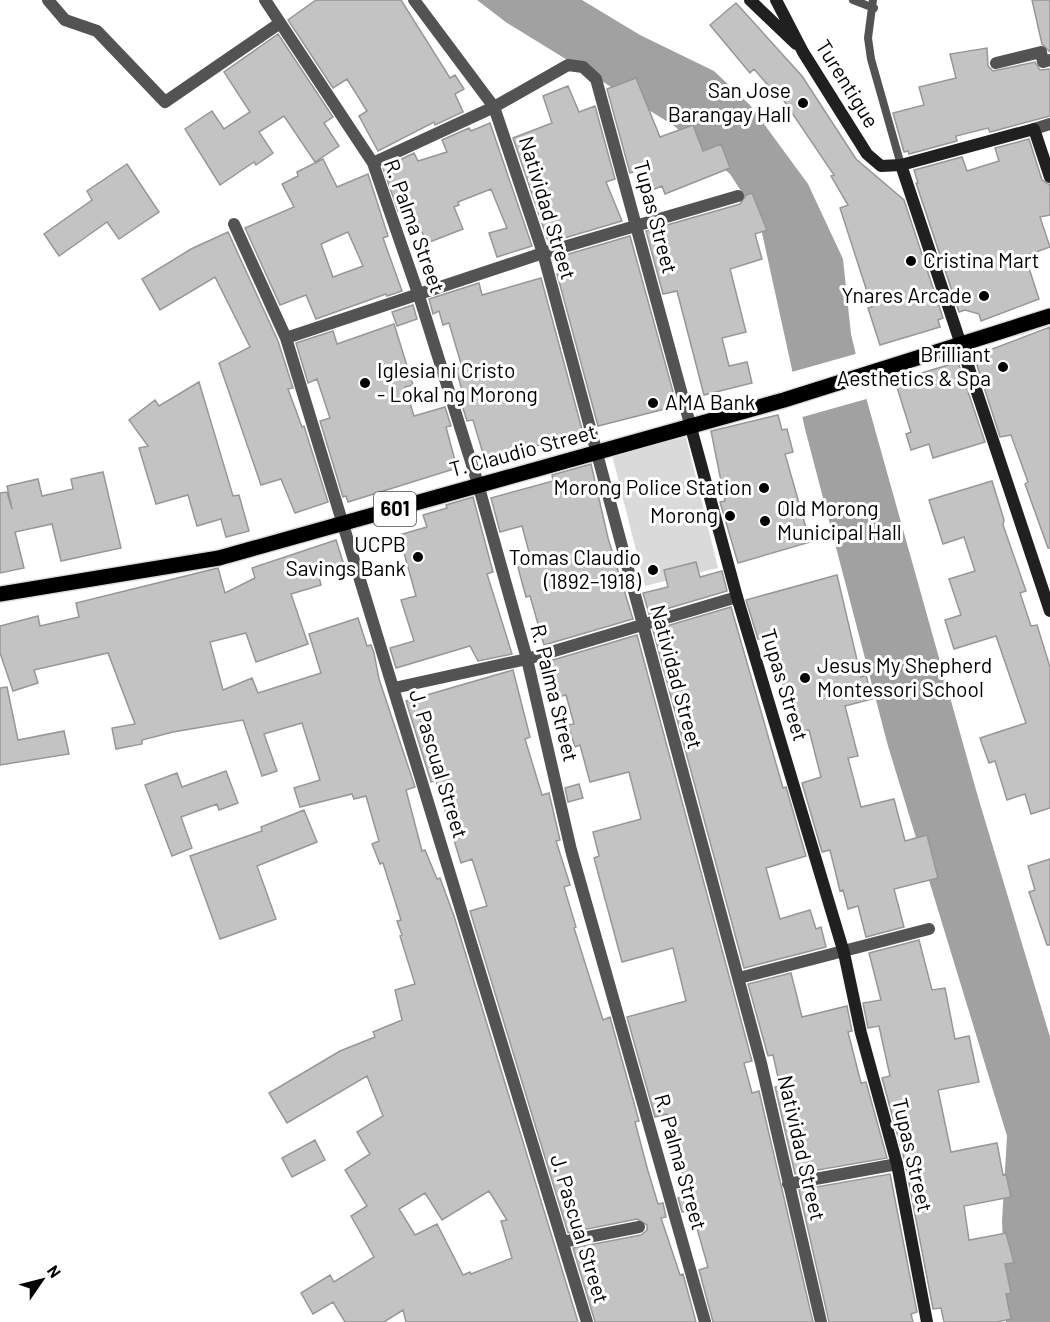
<svg xmlns="http://www.w3.org/2000/svg" width="1050" height="1322" font-family="Barlow,sans-serif">
	<rect width="100%" height="100%" fill="#fff"/>
	<path fill="#dadada" d="M686,437l32,131 -73,18 -33,-131z"/>
	<path fill="#a1a1a1" d="M477,0h105l58,35 74,36 36,34 58,79 35,75 8,75 16,67 111,396 72,240v285h-44l-4,-101 5,-85 -119,-390 -83,-317 -46,-210 -29,-45 -57,-49 -166,-102z"/>
	<path fill="#fff" d="M859,353l11,45 -71,20 -11,-45z"/>
	<path fill="#c3c3c3" stroke="#979797" stroke-width="1.5" fill-rule="evenodd" d="M316,0h85l49,78 5,-3 9,14 -9,5 8,18 -28,13 -1,-3 -56,29 -19,-35 8,-5 -20,-32 -14,9 -45,-68z
		M1032,0h18v52l-8,-8z
		M736,3l66,73 54,83 48,41 39,118 -5,2 2,7 -60,18 -12,-37 4,-1 -32,-99 8,-3 -17,-29 3,-1 -58,-86 -3,2 -19,-22 -4,4 -40,-48z
		M278,34l55,83 -9,6 15,23 -24,16 -31,-46 -25,16 14,21 -17,12 -2,-3 -34,23 -35,-56 27,-18 12,18 26,-17 -26,-40z
		M987,48l1,18 5,5 42,-9 5,8 10,-1v47l-60,16 -2,-4 -32,8 1,5 -48,13 -1,-3 -4,1 -11,-39 31,-8 -5,-18 37,-9 -6,-24z
		M636,78l24,59 33,-12 10,26 18,-7 9,24 -65,26 -3,-8 -12,5 -9,-22 -11,4 -23,-84z
		M568,86l11,26 16,-6 20,73 -9,3 16,39 -71,21 -3,-1 -35,-103 39,-15 -9,-27z
		M490,123l42,123 -35,11 -8,-24 18,-5 -16,-39 -33,13 1,3 -5,2 9,22 -36,14 -17,-37 -12,5 -15,-43 31,-15 4,8 29,-9 -5,-12 27,-12 2,3z
		M1029,139l13,41 8,5v30l-10,2 10,30 -25,9 14,43 -58,22 -2,-7 -14,-4 -6,2 -43,-129h2l-4,-13 48,-13 5,14 32,-10 -4,-13z
		M323,159l14,28 31,-13 20,62 -5,2 19,53 -15,5 -1,-2 -70,25 -10,-24 -26,10 -35,-77 49,-21 -12,-23 16,-8 -1,-4zM348,232l15,34 -30,11 -12,-33z
		M127,164l32,48 -40,27 -12,-17 -48,34 -15,-22 48,-34 -5,-9z
		M752,193l15,37 -12,4 7,25 -32,10 16,63 -24,6 7,28 18,-4 5,21 -48,12 -27,-104 -14,3 -17,-63 94,-27 6,-9z
		M228,232l50,109 15,47 -5,1 14,38 2,-1 24,76 -33,11 -14,-34 -20,6 -42,-122 31,-16 -35,-70 -55,33 -18,-31 49,-30z
		M630,236l47,170 -79,20 -41,-152 2,-1 -4,-15z
		M541,278l42,155 -98,27 -12,-40 -6,1 -6,-19 4,-1 -9,-32 6,-2 -13,-44 -6,2 -4,-14 -6,3 -4,-15 50,-16 3,12z
		M413,305l4,14 -20,7 -5,-14z
		M394,324l19,61 -8,2 9,29 31,-9 6,19 -5,1 11,41 -109,34 -2,-6 -3,1 -23,-76 10,-3 -13,-39 -9,4 -12,-40 37,-12 4,13z
		M1050,327v221h-2l-23,-64 3,-2 -17,-47 -11,2 -26,-81z
		M958,362l27,80 -52,16 -4,-14 -18,6 -5,-16 5,-2 -16,-51z
		M199,382l34,114 6,-1 10,36 -23,6 -5,-18 -24,7 -9,-31 -32,9 -17,-56 9,-2 -19,-26 26,-20 4,6z
		M778,415l4,15 5,-1 6,23 -8,2 25,88 -72,21 -18,-61 5,-1 -14,-70z
		M591,464l17,74 25,81 -89,26 -14,-49 -4,1 -10,-37 14,-4 -8,-30 -22,6 -9,-34 62,-17 -1,-6z
		M103,472l18,76 -60,13 -9,-37 -37,8 9,36 -24,5v-80l7,-1 5,17 -5,-23 31,-7 4,17 31,-7 -2,-10z
		M992,481l12,39 -1,5 23,66 -6,2 11,33 6,-1 13,42v141l-19,6 -6,-20 -18,6 -12,-39 -6,2 -9,-25 46,-15 -30,-87 -42,13 -9,-29 16,-5 -12,-36 26,-8 -11,-34 -21,7 -14,-44z
		M473,497l20,75 -6,2 25,80 -34,7 -8,-15 -74,22 -6,-20 24,-7 -13,-41 15,-4 -17,-61 28,-8 -4,-12 24,-7 -1,-3z
		M336,540l8,25 -26,8 3,12 -30,9 17,50 -52,18 -10,-29 -36,9 13,48 29,-12 6,15 63,-20 -12,-39 49,-16 9,28 4,-1 3,8 5,26 36,108 -9,3 16,61 3,-1 12,29 3,-1 14,38 124,406h-172l-3,-12 -19,12h-39l-12,-20 -20,12 -12,-21 29,-18 4,7 40,-25 -23,-41 16,-10 -22,-36 25,-16 -13,-22 26,-16 -16,-40 -80,47 -18,-30 71,-42 35,-14 -2,-5 29,-12 -7,-30 20,-6 -15,-48 2,-1 -5,-14 4,-1 -18,-57 -3,1 -8,-20 7,-3 -13,-45 -12,3 -2,-5 -52,13 -6,-19 26,-8 -18,-57 -38,11 13,37 -15,5 -19,-56 -70,12 -31,8v4l-26,5 -4,-21 23,-4 -27,-71 -74,17 4,13 -25,8 -13,-38v-27l38,-10 2,10 39,-9 -3,-14 142,-35 7,25 30,-15 -3,-10zM489,1191l18,29 -6,1 11,37 -41,16 -1,-2 -7,3 -26,-51 -22,11 -16,-26 26,-16 17,27z
		M696,562l4,15 22,-6 5,20 -78,23 -6,-21 25,-6 -4,-17z
		M837,575l24,102 5,-2 6,24 -27,7 13,50 -10,2 13,49 33,-8 11,42 22,-6 11,43 -44,11 10,38 -38,10 -8,-31 -10,3 -5,-19 -3,1 -10,-41 -8,2 -20,-69 19,-6 -12,-47 -14,3 -24,-97 -13,3 -12,-39z
		M731,607l52,181 3,-1 20,69 -40,12 14,51 30,-9 6,19 5,-2 5,20 -82,21 -91,-338z
		M637,635l115,426 -8,2 8,30 7,-2 54,231h-100l-14,-52 9,-3 -16,-56 -10,1 -4,-14 8,-2 -3,-12h2l-18,-70 -12,3 -28,-100 59,-16 -13,-53 -51,14 -28,-104 5,-2 -6,-24 48,-13 -12,-47 -39,10 -10,-37 -5,2 -7,-22 6,-1 -8,-29 -12,3 -8,-36z
		M513,670l17,67 -5,2 17,56 7,-2 11,47 -4,1 14,44 -6,2 12,40 -2,1 29,92 7,-3 29,104 -4,1 13,49 10,33 5,-1 3,14 -5,1 19,57 3,-1 13,48h-101l-22,-74 68,-13 6,-5v-5l-10,-6 -69,14 -98,-322 17,-5 -15,-47 -11,4 -25,-82 -5,1 -25,-81z
		M7,687l11,53 46,-9 5,23 -69,11v-77z
		M226,771l12,32 -19,7 -2,-6 -36,13 11,31 -20,8 -27,-71 32,-12 5,14z
		M579,784l4,14 -15,4 -3,-14z
		M304,810l13,32 -60,24 19,53 -56,20 -30,-83 72,-25 -1,-4z
		M1050,859v86h-3l-18,-53 6,-2 -7,-24z
		M919,940l13,50 13,-2 10,51 14,-3 10,46 -41,8 13,62 46,-9 6,32 3,-1 5,23 -47,9 5,34 37,-7 8,30 -9,1 6,29 -5,1 5,25 -14,3h-53l-3,-14 -8,1 -28,-147 -23,-84 8,-2 -11,-50 -11,2 -5,-25 18,-3 -12,-47z
		M791,973l11,44 45,-11 5,25 -4,1 13,51 5,-1 21,76 -92,16 -20,-87 5,-1 -7,-31 -5,1 -20,-72z
		M315,1140l10,20 -33,17 -10,-19z
		M890,1174l27,138 -6,2 2,8h-84l-30,-132z"/>
	<g fill="none" stroke-linecap="round" stroke-linejoin="round">
		<defs>
			<path id="primary" d="M0,594l219,-36 565,-158 266,-84"/>
		</defs>
		<use href="#primary" stroke="#dbdbdb" stroke-width="18"/>
		<path stroke="#535353" stroke-width="8" d="M853,0l21,8
			M873,0l-5,38 3,21 30,106"/>
		<path stroke="#535353" stroke-width="12" d="M48,0l17,20 32,11 68,71 115,-79
			M265,0l108,163 46,133 59,188 49,175 44,191 134,472
			M414,0l80,107 49,146 218,810 60,259
			M996,63l45,-11 2,10 7,-2
			M1034,129l16,-5
			M373,163l121,-56 74,-42 15,2 13,12 94,345
			M234,224l52,114 301,984
			M286,338l257,-85 195,-57
			M394,688l133,-29 210,-62
			M739,978l190,-49
			M788,1184l109,-20
			M563,1242l76,-15"/>
		<path stroke="#202020" stroke-width="12" d="M750,0l46,44
			M776,0l27,52 64,102 14,12 20,-1 133,-36 16,48
			M901,165l149,446
			M690,424l47,173 107,356 17,80 36,131 30,158"/>
		<use href="#primary" stroke="#000" stroke-width="15"/>
	</g>
	<g fill="#000" stroke="#fff" stroke-width="2">
		<circle cx="803" cy="103" r="6"/>
		<circle cx="911" cy="261" r="6"/>
		<circle cx="984" cy="296" r="6"/>
		<circle cx="1003" cy="367" r="6"/>
		<circle cx="365" cy="383" r="6"/>
		<circle cx="653" cy="403" r="6"/>
		<circle cx="764" cy="488" r="6"/>
		<circle cx="730" cy="516" r="6"/>
		<circle cx="765" cy="521" r="6"/>
		<circle cx="418" cy="557" r="6"/>
		<circle cx="653" cy="570" r="6"/>
		<circle cx="805" cy="678" r="6"/>
	</g>
	<g text-anchor="middle" stroke-width="6" stroke-linejoin="round" paint-order="stroke">
		<rect fill="#fff" stroke="#4c4c4c" stroke-width="1.5" x="374" y="492" width="42" height="34" rx="4.5"/>
		<g font-size="20" font-weight="bold" fill="#000">
			<text x="395" y="516">601</text>
		</g>
		<g font-size="21" fill="#000" stroke="#fff">
			<text transform="translate(847 84) rotate(58)" y="7">Turentigue</text>
			<text transform="translate(547 208) rotate(73)" y="7">Natividad Street</text>
			<text transform="translate(655 217) rotate(75)" y="7">Tupas Street</text>
			<text transform="translate(414 226) rotate(70)" y="7">R. Palma Street</text>
			<text transform="translate(523 451) rotate(-15)" y="7">T. Claudio Street</text>
			<text transform="translate(676 677) rotate(75)" y="7">Natividad Street</text>
			<text transform="translate(784 685) rotate(73)" y="7">Tupas Street</text>
			<text transform="translate(554 693) rotate(76)" y="7">R. Palma Street</text>
			<text transform="translate(438 764) rotate(73)" y="7">J. Pascual Street</text>
			<text transform="translate(801 1148) rotate(77)" y="7">Natividad Street</text>
			<text transform="translate(912 1155) rotate(77)" y="7">Tupas Street</text>
			<text transform="translate(680 1162) rotate(74)" y="7">R. Palma Street</text>
			<text transform="translate(579 1229) rotate(73)" y="7">J. Pascual Street</text>
		</g>
		<g font-size="21" fill="#000" stroke="#fff" text-anchor="end">
			<text x="791" y="98">San Jose<tspan x="791" dy="24">Barangay Hall</tspan></text>
			<text x="923" y="268" text-anchor="start">Cristina Mart</text>
			<text x="972" y="303">Ynares Arcade</text>
			<text x="991" y="362">Brilliant<tspan x="991" dy="24">Aesthetics &amp; Spa</tspan></text>
			<text x="377" y="378" text-anchor="start">Iglesia ni Cristo<tspan x="377" dy="24">- Lokal ng Morong</tspan></text>
			<text x="665" y="410" text-anchor="start">AMA Bank</text>
			<text x="752" y="495">Morong Police Station</text>
			<text x="777" y="516" text-anchor="start">Old Morong<tspan x="777" dy="24">Municipal Hall</tspan></text>
			<text x="718" y="523">Morong</text>
			<text x="406" y="552">UCPB<tspan x="406" dy="24">Savings Bank</tspan></text>
			<text x="641" y="565">Tomas Claudio<tspan x="641" dy="24">(1892–1918)</tspan></text>
			<text x="817" y="673" text-anchor="start">Jesus My Shepherd<tspan x="817" dy="24">Montessori School</tspan></text>
		</g>
	</g>
	<g transform="translate(42 1280) rotate(55)" stroke="#ffffff" stroke-width="4.5" paint-order="stroke">
	<path d="M0-4.5L10 22L0 15L-10 22Z" fill="#000000"/>
	<text y="-9" font-size="16" font-weight="bold" text-anchor="middle" fill="#000000">N</text>
	</g>
</svg>
